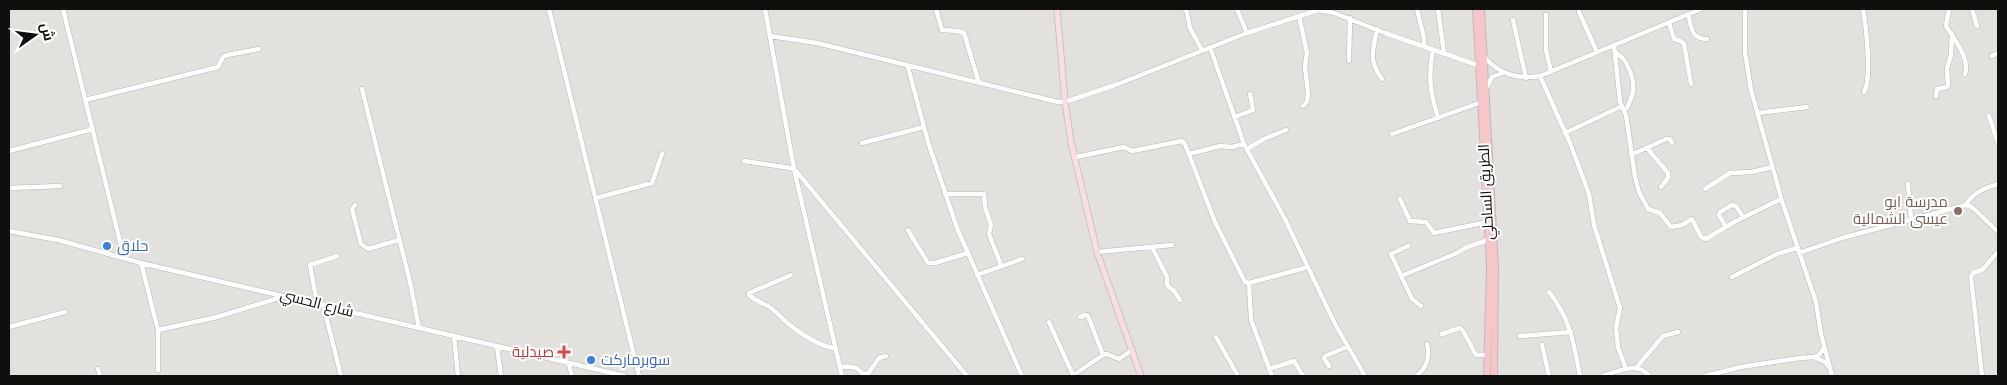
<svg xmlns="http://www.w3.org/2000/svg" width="2007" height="385" font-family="Arial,Cairo,sans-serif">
	<rect width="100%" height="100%" fill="#e3e1dd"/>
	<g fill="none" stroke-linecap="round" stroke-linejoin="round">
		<defs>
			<path id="minor" d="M63,9l61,249
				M549,9l90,367
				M765,9l29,160 48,207
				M936,9l6,21 16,1 6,2 15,50
				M1186,9l4,19 12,22
				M1237,9l10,24
				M1417,9l7,29v7
				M1438,9l6,44
				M1579,9v3l18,40
				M1745,9v43l6,38 31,111 34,101 5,32 11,42
				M1863,9c3,16 9,70 1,83
				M1949,9l-3,17c8,13 24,32 19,48
				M1972,9l5,17
				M1688,14c4,14 2,24 19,25
				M1546,15v35l5,22
				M1299,16l8,37 -2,13 3,28 -1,8 -4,4
				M1513,20l13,58
				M1669,23l5,16 7,2 3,3 7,40
				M1377,29c-4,22 -9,31 5,50
				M770,36l47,7 241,59h7l53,-18 129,-51 71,-23 16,3 51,20 95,33
				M1614,45l6,57 6,13 9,62 4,15 9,17 12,4 11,14 11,-2 10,-6 9,18 5,2 30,-18 45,-22
				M1210,47l34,97 41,75 50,105 30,52
				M1433,49c-5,29 -3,42 5,69
				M1616,53c11,5 19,27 17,39 -1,5 -4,11 -6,16
				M1992,56l6,-3
				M1485,58c16,17 32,21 55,18l161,-67
				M1349,61l1,-43
				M908,67l20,75 29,86 65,148
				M1540,76l30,67 19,51 5,31 26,83 -4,20 2,19 8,22
				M1487,87l5,-10 11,-4
				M362,89l48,193 9,46
				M1936,96l1,-7 10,-2 1,-2 -1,-17 4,-13 1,-21
				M85,100l133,-33 5,-10 4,-2 32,-6
				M1758,113l49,-6
				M1989,116l9,27
				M1235,117l18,-7 -3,-16
				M1565,133l57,-27
				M1392,134l90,-32
				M862,143l62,-16
				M1647,148l21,25v5l-7,9
				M1247,149l17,-10 22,-9
				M9,151l84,-22
				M1189,154l31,-8 12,1 12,-3
				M1631,155l35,-16h4l2,4
				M1076,157l48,-10 8,4 50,-10 3,3 30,78 30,60 4,1 59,-16
				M744,161l47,7 5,3 171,205
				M1908,184l3,35
				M9,188l51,-2
				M1705,189l25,-16 22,-1 20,-5
				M945,194h39l1,13 6,18 -2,9 12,31
				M596,198l56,-15 10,-29
				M1400,199l10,22 16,1 8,11 54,-11
				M355,205l-3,4 9,35 7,5 31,-9
				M1966,205c7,-13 19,-17 32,-21
				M1726,227l-7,-12 1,-3 12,-7 4,1 7,11
				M908,230l20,33h7l33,-10
				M9,231l49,9 83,23 484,113
				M1408,246l-17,8 21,45 9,7
				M1152,247l15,30v8l7,6 6,9
				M1097,252l75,-7
				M1799,253l43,-15 124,-33 6,2 26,25
				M141,263l17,67 59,-13 68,-21
				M791,275l-42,18v2c8,7 10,6 17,10 7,3 13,10 18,15 15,13 33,25 52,29
				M977,275l45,-16
				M1401,276l56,-23 10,-6 22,-7
				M1732,277l45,-23 20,-6
				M1249,283l2,37 21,56
				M1549,292c21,26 25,52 31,84
				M317,303l-7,-38 27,-9
				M323,304l18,72
				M1080,317l6,-2 2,1 15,39
				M1049,322l24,53
				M9,327l56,-15
				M158,330v40
				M1442,334l18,-6 3,3 13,24h12
				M454,336l4,40
				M1520,336l51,-4
				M1216,337l22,39
				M1542,345l7,31
				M497,347l4,29
				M1814,357l5,-2 5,-7
				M569,364l3,12
				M1329,366l-5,-8 1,-2 22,-9
				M840,367c8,-1 17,-1 22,6l6,1 11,-16 7,-2
				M1636,368l27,-32 15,-4
				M98,369l2,7
				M1269,369l25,-8 9,15
				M1072,376l31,-21 4,-1 12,5 13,-9
				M1416,376c11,-7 14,-20 11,-32
				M1603,376c15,-5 35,-15 46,0
				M1705,376l36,-9 59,-9 14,-1 11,5 4,5
				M1982,376l-11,-99 2,-4 9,-3 16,-18"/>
			<path id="major" d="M1057,9l8,93 6,40 26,110 44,124"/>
			<path id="highway" d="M1476,9l14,257 -3,110
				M1481,9l14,257 -1,110"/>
		</defs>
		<use href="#minor" stroke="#b8b6b3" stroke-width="5.5"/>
		<use href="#major" stroke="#bcbcbb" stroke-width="7"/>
		<use href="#highway" stroke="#bcbcbb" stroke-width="8"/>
		<use href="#minor" stroke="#fff" stroke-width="4.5"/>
		<use href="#major" stroke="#faddde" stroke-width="5.5"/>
		<use href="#highway" stroke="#f6c6c8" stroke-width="6"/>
	</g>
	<circle fill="#8d6e63" stroke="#fff" stroke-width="2" cx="1958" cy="211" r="5"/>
	<g fill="#3f7fe0" stroke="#fff" stroke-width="2">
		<circle cx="107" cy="246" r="5"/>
		<circle cx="591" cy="360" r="5"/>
	</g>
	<path fill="#e0444e" stroke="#fff" stroke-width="2" d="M561.5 344.5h5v5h5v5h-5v5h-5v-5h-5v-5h5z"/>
	<g text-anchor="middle" stroke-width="4" stroke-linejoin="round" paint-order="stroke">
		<g font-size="15" fill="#0f0f0d" stroke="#fff">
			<text transform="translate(1486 192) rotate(-93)" y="5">الطريق الساحلي</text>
			<text transform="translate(317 303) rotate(14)" y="5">شارع الحسي</text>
		</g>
		<g font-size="15" fill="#785e54" stroke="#fff" text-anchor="end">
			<text x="1948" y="207">مدرسة ابو<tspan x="1948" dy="17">عيسى الشمالية</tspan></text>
		</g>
		<g font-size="15" fill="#366cbe" stroke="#fff" text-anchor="start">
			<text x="117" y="251">حلاق</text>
			<text x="601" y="365">سوبرماركت</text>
		</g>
		<g font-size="15" fill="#be3a42" stroke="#fff" text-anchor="end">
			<text x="554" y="357">صيدلية</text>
		</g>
	</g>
	<rect width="2007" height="385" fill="none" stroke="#0f0f0d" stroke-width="20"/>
	<g transform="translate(35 35) rotate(76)" stroke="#ffffff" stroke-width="4" paint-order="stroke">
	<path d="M0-4L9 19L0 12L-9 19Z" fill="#0f0f0d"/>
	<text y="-8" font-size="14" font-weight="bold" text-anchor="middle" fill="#0f0f0d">ش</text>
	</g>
</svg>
